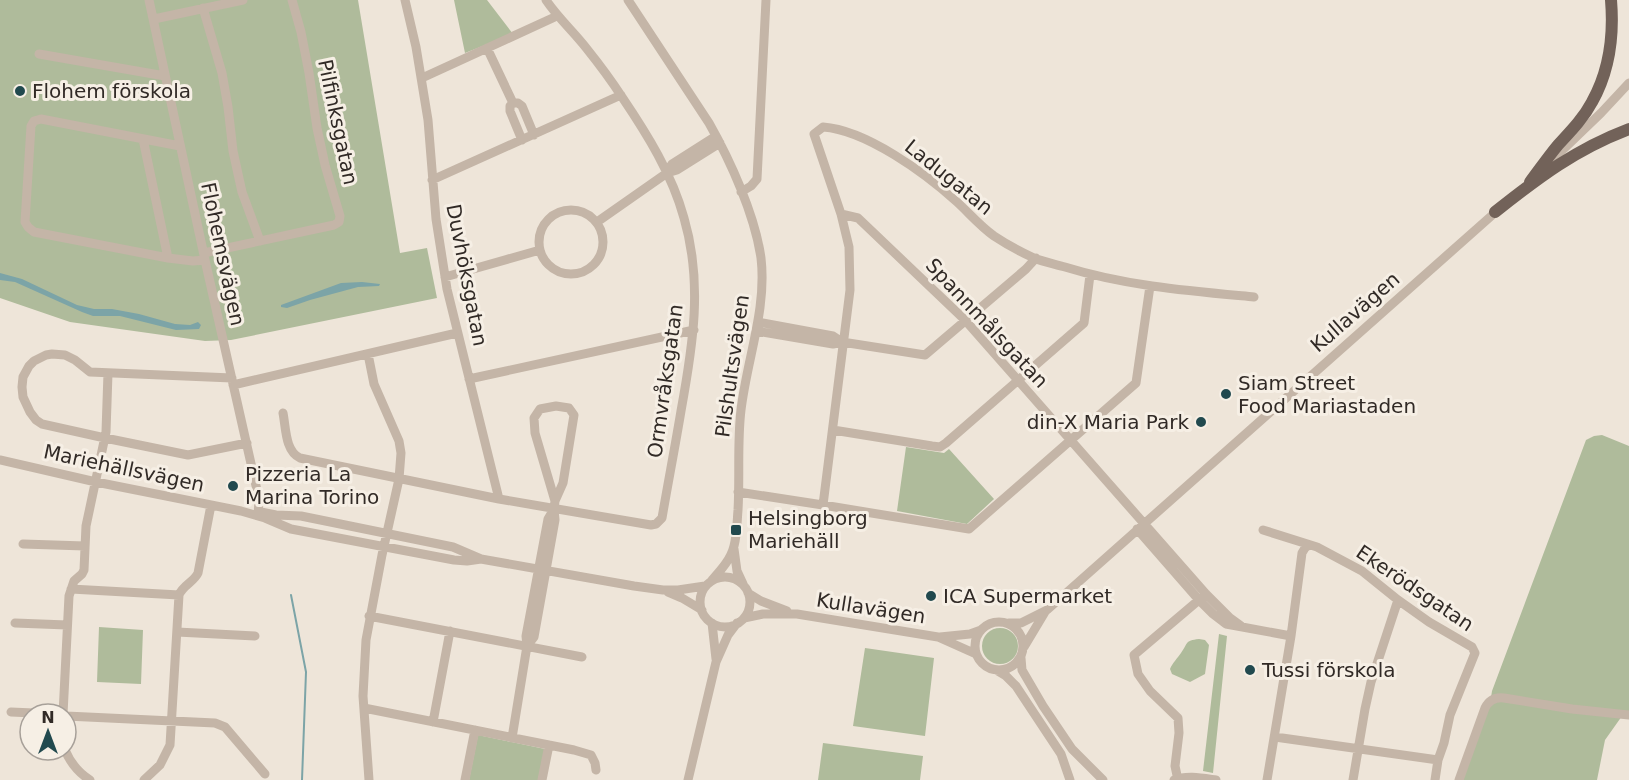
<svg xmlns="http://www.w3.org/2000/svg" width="1629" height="780" font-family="'DejaVu Sans',sans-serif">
	<rect width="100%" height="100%" fill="#eee5d9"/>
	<path fill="#afbb9b" d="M0,0h358l42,253 27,-5 10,50 -206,42 -26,1 -135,-19 -70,-24z
		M454,0h33l26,34 -48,19z
		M1602,435l27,11v271l-7,-1 -17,24 -8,40h-134l27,-76 2,-13 94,-251 8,-4z
		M906,447l38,6 5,-4 45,50 -27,25 -70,-13z
		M99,627l44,3 -2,54 -44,-2z
		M982 646a18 18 0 1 1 36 0a18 18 0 1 1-36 0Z
		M1219,634l8,2 -14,137 -10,-2z
		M1199,639l6,1 4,5 -4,29 -15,8 -18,-8 -2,-5c3,-7 7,-10 11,-16 8,-11 3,-12 18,-14z
		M865,648l69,10 -9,78 -72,-10z
		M478,735l67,14 -7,31h-69z
		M823,743l100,13 -3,24h-102z"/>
	<path fill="#7ca4a7" d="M0,273l22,6 55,26 17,4h18l27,5 36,10 15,1 8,-3 3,3 -2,4 -23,1 -56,-14h-27l-11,-4 -67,-30 -15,-2z
		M362,282l18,2 -1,2 -21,1 -48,13 -23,8 -6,-1v-2l60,-22z"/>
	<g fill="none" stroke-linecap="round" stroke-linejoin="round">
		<path stroke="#7ca4a7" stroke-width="2" d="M291,595l15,77 -4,108"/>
		<path stroke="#c4b5a7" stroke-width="9" d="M149,0l56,260 54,239 -1,17
			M405,0l11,47 12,73 8,99 11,70 52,210 152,26 5,-1 6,-6c6,-35 13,-71 19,-107 12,-66 22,-128 3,-193 -12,-44 -37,-84 -62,-121 -11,-17 -23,-33 -35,-48 -13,-17 -29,-31 -41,-49
			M628,0l81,123c21,37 46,92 52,135 6,51 -14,101 -20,152 -4,33 -1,67 -3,100 -1,12 -1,25 -4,36 -3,13 -13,24 -22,34
			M203,8l19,65 6,34 5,44 9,41 18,49
			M154,19l89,-19
			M487,48l26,55
			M39,54l126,22
			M422,78l135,-62
			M143,139l25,119
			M522,140l-12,-29v-5l3,-3h5l4,3 12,29
			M180,146l-139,-27 -7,2 -3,5 -6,96 3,5 6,5 134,26 25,3 12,-1
			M1548,164l53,-51 28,-30
			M667,173l5,-9 44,-28
			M432,180l189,-85
			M741,192l10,-6 6,-7 9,-179
			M539 242a32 32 0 1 1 64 0a32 32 0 1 1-64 0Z
			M841,214l17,4 107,102 241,274 24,24 11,8
			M597,222l70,-49 10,-3 43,-27
			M204,253l130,-28 5,-3 1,-6 -15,-51 -8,-37 -8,-55 -8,-41 -9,-32
			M445,277l95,-27
			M758,322l75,14 9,6
			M756,331l77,13 9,-2 83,13 101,-86 10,-11
			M368,354l6,30 25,57 2,12 -2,26 -17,76 -16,85 -3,56 6,84
			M232,378l-142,-6 -15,-12 -10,-5 -13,-1 -6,1 -12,6 -5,5 -6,11 -1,10 1,10 7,15 6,8 6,4 63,14 83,17 59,-12
			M469,379l225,-49
			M233,385l224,-52
			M283,413c3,15 2,38 17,45l199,41
			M833,430l99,16 8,1 6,-4 138,-120 6,-48
			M0,460l96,22 145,29 24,7 26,11 163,31 13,1 14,-2
			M738,492l85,13 146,24 167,-146 14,-97
			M823,505l27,-215 -1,-43 -8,-33 -27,-80 9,-7c43,3 102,46 134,75 12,11 23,24 37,34 12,8 27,16 40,22 10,4 21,6 31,9 61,19 125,24 189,30
			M261,512l15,3 25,1 152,31 28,12 153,27 29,4h15l27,-4
			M1137,529l62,71 14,14 13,10 65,12
			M1263,530l54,17 45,24 36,29 31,22 43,25 3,6 -25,62 -6,28 -6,17 -3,20
			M23,544l62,2
			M734,549l3,22 6,13
			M700 602a25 25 0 1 1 50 0a25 25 0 1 1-50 0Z
			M71,589l108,6
			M668,592l14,6 20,12
			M748,593l13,8 26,10
			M369,616l213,41
			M744,618l19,-4h34l141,23 38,17
			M975 646a24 24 0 1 1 48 0a24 24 0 1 1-48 0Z
			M15,623l52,2
			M712,623l4,36
			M1009,623h12l26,-13 451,-400
			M177,632l78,4
			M940,637l30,-3 11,-4
			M527,646l7,-9 21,-117 -1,-11 1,-8 -20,-68 -1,-15 6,-9 16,-3 13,2 5,7 -11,68 -8,18
			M1024,647l21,-35
			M1021,658l1,12 21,36 29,43 31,31
			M996,670l10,6 10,10 45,68 9,26
			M364,708l210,42 17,5 4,8 1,7
			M11,712l45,2
			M63,714l6,-118 5,-15 8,-7 2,-4 2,-44 20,-94 2,-59
			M66,716l149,7 10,4 40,47
			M433,722l17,-91
			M1275,737l163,23
			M512,738l15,-92 -1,-10 22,-117 6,-10
			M65,750c5,12 14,23 25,30
			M144,780l16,-15 10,-20 9,-150c4,-10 15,-13 19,-22l13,-68
			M465,780l10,-50
			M542,780l7,-35
			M688,780l28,-118 12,-27 9,-12
			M1174,780c13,-5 28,-2 42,0
			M1178,780l-3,-14 4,-33 -1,-15 -28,-27 -12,-17 -4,-19 72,-61
			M1267,780l24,-144 11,-83 3,-5 4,-3
			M1353,780l12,-71 6,-27 27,-82
			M1459,780l26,-72c4,-8 11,-11 19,-10l68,11 57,6"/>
		<path stroke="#726259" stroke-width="12" d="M1530,182c9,-12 18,-25 28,-37 12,-13 25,-26 34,-43 18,-32 22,-66 19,-102
			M1495,212c44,-35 81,-63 134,-83"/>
	</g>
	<g fill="#21494e" stroke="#f6efe5" stroke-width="2">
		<circle cx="20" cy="91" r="6"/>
		<circle cx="1226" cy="394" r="6"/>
		<circle cx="1201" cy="422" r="6"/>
		<circle cx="233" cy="486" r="6"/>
		<rect x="730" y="524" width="12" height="12" rx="3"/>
		<circle cx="931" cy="596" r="6"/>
		<circle cx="1250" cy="670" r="6"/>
	</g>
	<g text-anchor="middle" stroke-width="6" stroke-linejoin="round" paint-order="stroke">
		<g font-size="20" fill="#312a26" stroke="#f6efe5" text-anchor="start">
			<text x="32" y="98">Flohem förskola</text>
			<text x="1238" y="390">Siam Street<tspan x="1238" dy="23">Food Mariastaden</tspan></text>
			<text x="1189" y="429" text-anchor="end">din-X Maria Park</text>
			<text x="245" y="481">Pizzeria La<tspan x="245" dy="23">Marina Torino</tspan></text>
			<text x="748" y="525">Helsingborg<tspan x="748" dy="23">Mariehäll</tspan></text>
			<text x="943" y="603">ICA Supermarket</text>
			<text x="1262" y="677">Tussi förskola</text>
		</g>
		<g font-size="20" fill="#312a26" stroke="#f6efe5">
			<text transform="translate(338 122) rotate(78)" y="7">Pilfinksgatan</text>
			<text transform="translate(949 177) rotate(39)" y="7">Ladugatan</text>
			<text transform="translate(223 254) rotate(78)" y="7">Flohemsvägen</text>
			<text transform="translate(467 275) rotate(79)" y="7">Duvhöksgatan</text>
			<text transform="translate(1355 312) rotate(-41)" y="7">Kullavägen</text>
			<text transform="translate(987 323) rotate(47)" y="7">Spannmålsgatan</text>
			<text transform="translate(732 366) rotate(-82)" y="7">Pilshultsvägen</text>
			<text transform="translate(665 381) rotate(-82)" y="7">Ormvråksgatan</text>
			<text transform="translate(124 468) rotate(12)" y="7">Mariehällsvägen</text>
			<text transform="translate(1415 588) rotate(34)" y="7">Ekerödsgatan</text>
			<text transform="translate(871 608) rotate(9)" y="7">Kullavägen</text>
		</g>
	</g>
	<g transform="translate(48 732)"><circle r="28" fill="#f6efe5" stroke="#a7a099" stroke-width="1.5"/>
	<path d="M0-4.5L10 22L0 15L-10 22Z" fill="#21494e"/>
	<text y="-9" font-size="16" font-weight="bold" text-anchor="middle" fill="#312a26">N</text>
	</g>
</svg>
